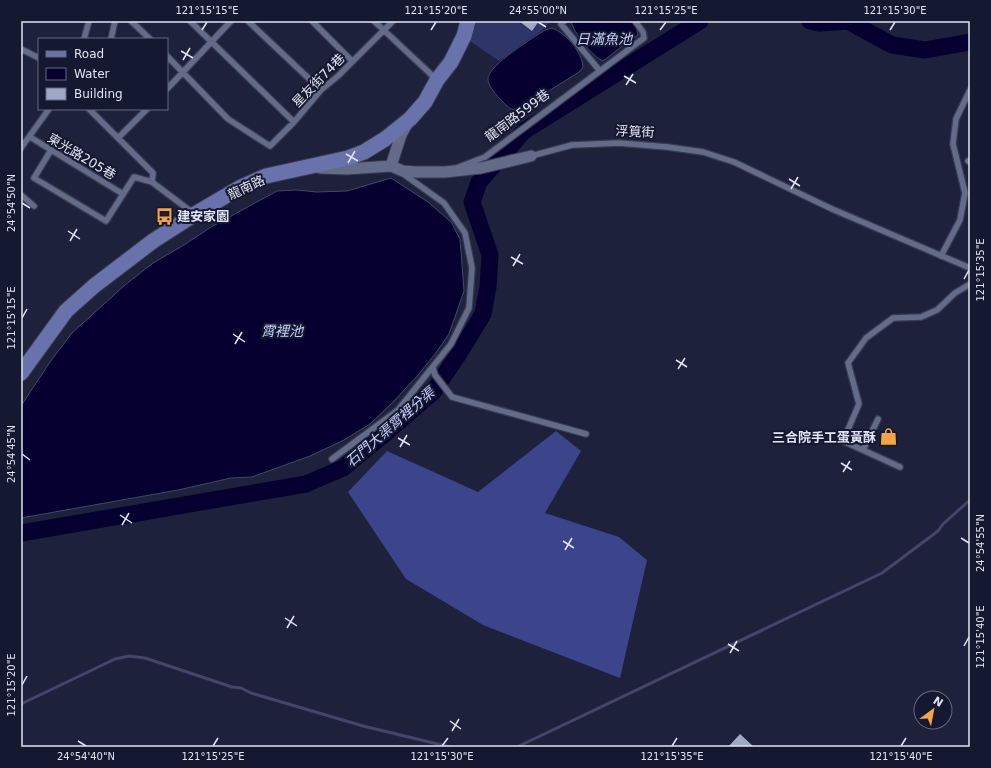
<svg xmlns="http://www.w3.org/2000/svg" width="991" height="768" font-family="'DejaVu Sans','Noto Sans TC',sans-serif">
	<rect width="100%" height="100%" fill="#1d213b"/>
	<path fill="#2e3569" d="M474,21h77l-10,10 -42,30 -29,-20z"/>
	<path fill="#3c448c" d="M556,431l25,20 -36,62 74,24 28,23 -27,118 -137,-53 -77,-46 -58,-87 39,-41 91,41z"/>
	<path fill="#05002f" stroke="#47446a" d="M571,21h62l3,5 2,9 -8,5 -27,21c-10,-4 -30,-29 -32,-40z
		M552,28c14,5 30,24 31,39l-4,5 -56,35c-9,5 -14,2 -21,-6 -5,-5 -15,-16 -14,-23 2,-14 45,-40 57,-48z
		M391,178l37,24 23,20 9,17 4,52 -15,43 -14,20 -17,21 -25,27 -23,22 -26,16 -34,16 -58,21 -21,1 -53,12 -157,28v-112l29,-44 22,-29 53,-48 28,-22 31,-18 27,-18 66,-36 19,-1 21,2 30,-1z"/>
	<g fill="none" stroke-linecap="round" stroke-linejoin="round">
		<path stroke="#47446a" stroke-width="3" d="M21,704l94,-45 14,-3 16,2 87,29 9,1 10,5 112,33 87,21
			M517,747l365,-174 56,-42 5,-7 27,-24"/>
		<path stroke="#05002f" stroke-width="17" d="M810,21l9,2 29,-2 44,24 33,5 45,-8
			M21,533l285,-49 37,-16 38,-31 52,-45 25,-37 25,-41 5,-27 2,-32 -18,-53 7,-20 45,-51 176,-110"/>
	</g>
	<path fill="#a0a8c8" d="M519,21h20l-7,10z
		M740,734l14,13h-26z"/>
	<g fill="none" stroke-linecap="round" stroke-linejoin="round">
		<defs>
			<path id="lane" d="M131,21l19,18
				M190,21l104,101
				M248,21l73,69
				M312,21l40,40
				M374,21l63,59
				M564,21l-3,3 39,47
				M84,39l5,-18
				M111,39l4,-18
				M21,49l18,9
				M167,56l61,63 42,27 24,-24 27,-32 17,-14 55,-55
				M167,89l64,-68
				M89,109l64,64 -1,9
				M30,137l93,57
				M118,138l29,-29
				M21,148l28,-39
				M51,150l-17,28 72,43 28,-44 18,5 41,31
				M531,156l41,-11 47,-2 48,4 36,5 31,10 98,47 138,59
				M968,161l2,1
				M459,167l26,-10 159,-119 -1,-6 -8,-11
				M21,195l13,11
				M941,256l19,-36 5,-27 -12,-49 3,-25 14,-29
				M433,368l2,7 17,22 134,37
				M863,450l15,-31
				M332,459l66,-49 53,-66 18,-36 3,-40 -7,-35 -21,-30 -42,-30
				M900,467l-57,-26 16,-37 -11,-41 18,-25 27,-20 28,-1 16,-7 18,-17 15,-9"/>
			<path id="street" d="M391,166l10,-31 6,-11
				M320,168l27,1 44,-3 12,5 13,1h29l36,-4 50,-12"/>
			<path id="secondary" d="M21,373l45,-62 28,-25 59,-45 42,-27 46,-27 25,-11 82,-18 16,-6 21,-13 25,-20 15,-17 12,-22 14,-18 13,-26 4,-15"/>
		</defs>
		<use href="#lane" stroke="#383a50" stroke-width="8"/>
		<use href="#street" stroke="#383a50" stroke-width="13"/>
		<use href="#secondary" stroke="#383a50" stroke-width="17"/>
		<use href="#lane" stroke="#646b89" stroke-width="5.5"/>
		<use href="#street" stroke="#646b89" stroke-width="11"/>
		<use href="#secondary" stroke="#6972aa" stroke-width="15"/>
	</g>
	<path fill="none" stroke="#e0e4f5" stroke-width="1.5" d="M538,22l8,5M202,30l5,-8M431,30l5,-8M660,30l6,-8M890,30l5,-8M181,51l12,7M183,60l7,-12M624,76l12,7M626,85l7,-11M346,154l12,7M348,163l7,-12M789,179l11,7M791,189l7,-12M22,203l8,5M68,231l12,8M70,241l7,-12M511,257l12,7M513,266l7,-12M964,279l5,-9M22,318l5,-9M233,334l12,8M235,344l7,-12M676,360l11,7M678,369l7,-11M398,438l12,7M400,447l7,-12M22,454l8,6M841,463l11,7M843,472l7,-11M120,515l12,8M122,525l7,-12M961,538l8,5M563,541l11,7M565,550l7,-12M285,618l12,8M287,628l7,-12M728,644l11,7M964,646l5,-9M730,653l7,-12M22,685l5,-9M450,721l11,8M452,731l7,-12M78,741l8,5M213,746l5,-8M442,746l6,-8M672,746l5,-8M901,746l5,-8"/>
	<defs>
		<symbol id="bus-bare" viewBox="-9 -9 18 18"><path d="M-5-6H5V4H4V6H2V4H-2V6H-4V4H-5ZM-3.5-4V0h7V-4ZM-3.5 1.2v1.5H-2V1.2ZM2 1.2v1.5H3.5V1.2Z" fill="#f6a247" stroke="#141830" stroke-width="2.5" paint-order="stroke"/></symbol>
		<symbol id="shop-bare" viewBox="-9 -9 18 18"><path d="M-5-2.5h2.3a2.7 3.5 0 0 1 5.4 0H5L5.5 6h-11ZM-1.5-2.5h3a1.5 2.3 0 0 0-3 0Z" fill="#f6a247" stroke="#141830" stroke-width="2.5" paint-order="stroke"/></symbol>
	</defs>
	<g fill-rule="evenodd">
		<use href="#bus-bare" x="152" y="204" width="25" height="25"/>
		<use href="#shop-bare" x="876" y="424" width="25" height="25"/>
	</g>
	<g text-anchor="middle" stroke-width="4" stroke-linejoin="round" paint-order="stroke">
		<g font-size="13" fill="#e0e4f5" stroke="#141830">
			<text transform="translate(318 80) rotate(-46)" y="5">星友街74巷</text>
			<text transform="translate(517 115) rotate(-37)" y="5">龍南路599巷</text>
			<text transform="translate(635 131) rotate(3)" y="5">浮筧街</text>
			<text transform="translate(82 156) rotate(31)" y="5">東光路205巷</text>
			<text transform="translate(246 187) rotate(-25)" y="5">龍南路</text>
		</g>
		<g font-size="13" font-weight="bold" fill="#e0e4f5" stroke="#141830" text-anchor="start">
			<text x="177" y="221">建安家園</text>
			<text x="876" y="442" text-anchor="end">三合院手工蛋黃酥</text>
		</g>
		<g font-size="14" font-style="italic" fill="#c7d0fa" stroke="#141830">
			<text x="604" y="44">日滿魚池</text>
			<text x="282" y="336">霄裡池</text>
			<text transform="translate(390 427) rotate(-41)" y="5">石門大渠霄裡分渠</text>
		</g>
	</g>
	<rect width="991" height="768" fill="none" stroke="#141830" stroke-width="44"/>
	<rect x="38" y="38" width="130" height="72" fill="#141830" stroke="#666a7f"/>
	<rect x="46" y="51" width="20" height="6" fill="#6972aa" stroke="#666a7f"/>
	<text x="74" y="58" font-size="12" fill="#e0e4f5">Road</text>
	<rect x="46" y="68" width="20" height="12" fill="#05002f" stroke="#666a7f"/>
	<text x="74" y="78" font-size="12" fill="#e0e4f5">Water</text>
	<rect x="46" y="88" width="20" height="12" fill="#a0a8c8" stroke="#666a7f"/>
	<text x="74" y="98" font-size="12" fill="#e0e4f5">Building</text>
	<g transform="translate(933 710) rotate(32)"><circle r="19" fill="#141830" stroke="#666a7f"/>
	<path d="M0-3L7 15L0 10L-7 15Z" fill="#f6a247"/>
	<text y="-6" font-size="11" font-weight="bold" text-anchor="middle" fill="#e0e4f5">N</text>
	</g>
	<rect x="22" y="22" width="947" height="724" fill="none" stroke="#e0e4f5" stroke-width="1.5"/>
	<g font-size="10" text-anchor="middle" fill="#e0e4f5">
		<text x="207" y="14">121°15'15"E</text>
		<text x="436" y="14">121°15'20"E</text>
		<text x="538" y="14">24°55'00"N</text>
		<text x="666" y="14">121°15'25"E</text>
		<text x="895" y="14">121°15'30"E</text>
		<text transform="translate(11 203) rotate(-90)" y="4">24°54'50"N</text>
		<text transform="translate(980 270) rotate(-90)" y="4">121°15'35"E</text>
		<text transform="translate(11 318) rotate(-90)" y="4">121°15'15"E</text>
		<text transform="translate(11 454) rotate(-90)" y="4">24°54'45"N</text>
		<text transform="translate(980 543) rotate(-90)" y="4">24°54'55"N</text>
		<text transform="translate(980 637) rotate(-90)" y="4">121°15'40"E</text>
		<text transform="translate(11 685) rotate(-90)" y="4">121°15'20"E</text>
		<text x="86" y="760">24°54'40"N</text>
		<text x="213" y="760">121°15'25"E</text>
		<text x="442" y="760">121°15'30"E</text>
		<text x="672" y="760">121°15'35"E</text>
		<text x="901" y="760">121°15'40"E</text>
	</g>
</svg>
